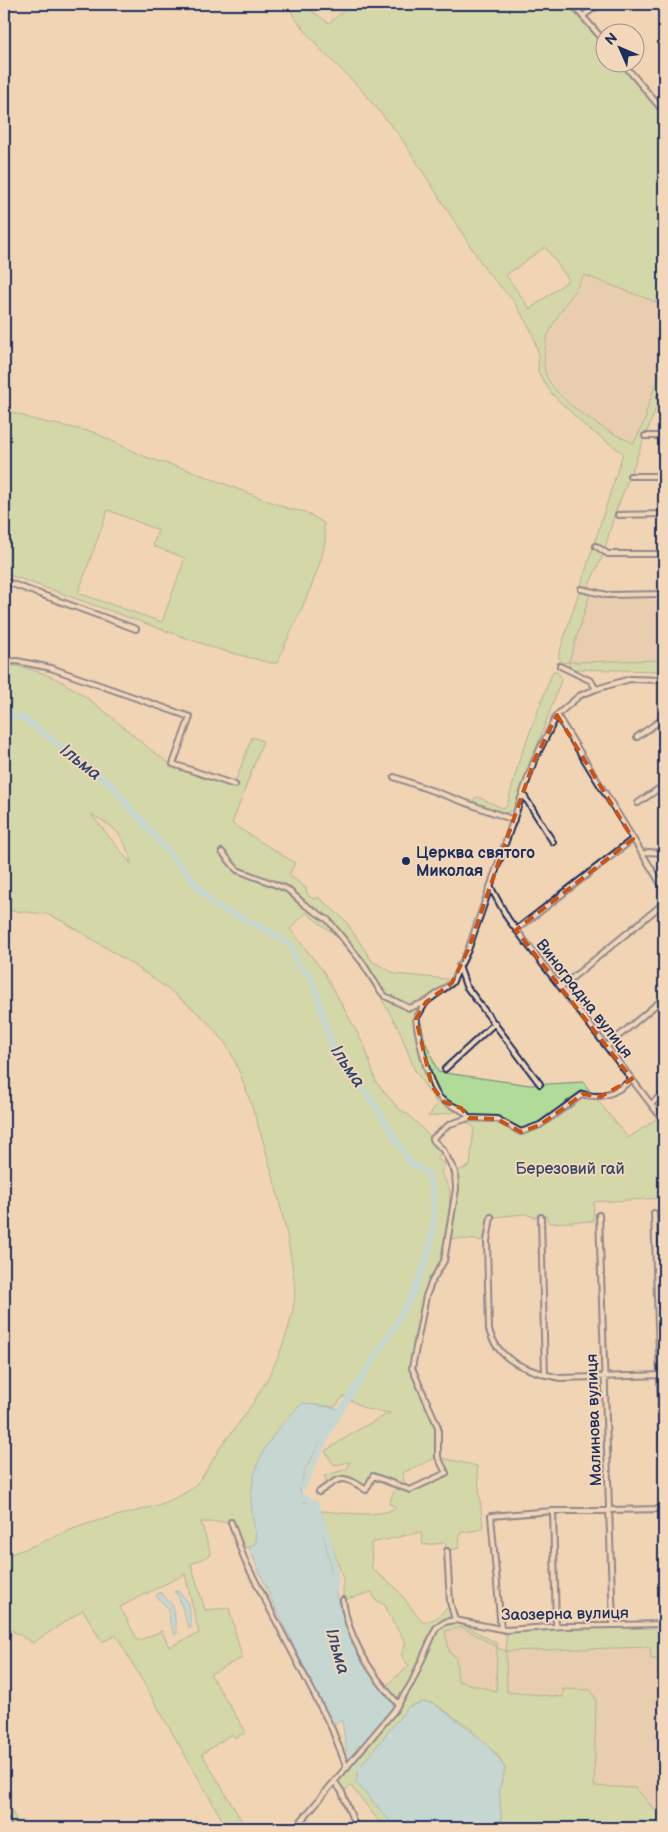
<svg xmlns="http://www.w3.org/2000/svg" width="668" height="1832" font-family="'Balsamiq Sans',sans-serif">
	<rect width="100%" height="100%" fill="#f1d4b4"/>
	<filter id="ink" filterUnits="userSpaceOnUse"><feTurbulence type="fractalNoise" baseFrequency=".02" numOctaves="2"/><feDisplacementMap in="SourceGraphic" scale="10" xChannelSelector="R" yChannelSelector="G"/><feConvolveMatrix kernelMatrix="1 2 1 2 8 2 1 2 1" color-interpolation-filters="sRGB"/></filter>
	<g filter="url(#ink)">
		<path fill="#dfc5a8" d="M584,275l80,30v56l-19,54 2,1 -13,27 -21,-7 -32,-22 -25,-26 -11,-16 2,-33z
			M589,597l75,4v59l-95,2z
			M462,1627l35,20v44l-39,-10 -2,-24 -6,-4 -5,-22z
			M650,1647l1,12h13v157l-15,-12 -13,-16 -42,-2 2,-86 -90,-8v-41z"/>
		<path fill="#b1db98" stroke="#66857b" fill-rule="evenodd" d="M288,4h20l5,8 16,11 23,-19h218l35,43 1,15 13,1 45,54v188l-80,-30c-10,18 -30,44 -37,63 -2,7 -4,27 -2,34 10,29 62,61 89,71l13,-27 -2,-1 19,-54v27l-50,128 -11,39 -14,30v12l-20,65 95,-2v11l-95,-2v-7l-6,1 -5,-6 65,-204 -38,-27 -33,-32 -14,-22 1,-17 -7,-23 -19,-32 -26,-28 -87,-136 -43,-51 -37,-36 -26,-32zM545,247l24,33 -39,29 -24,-34z
			M4,409l31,11 58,12 55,26 41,12 100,39 16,3 19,11c-1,7 2,12 1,18 -5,35 -34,88 -48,122h-6l-54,-14 -213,-76zM108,510l50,20 -5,16 32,12 -23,64 -84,-29z
			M10,665c65,8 105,60 156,96 15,10 50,18 68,24l18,-48 11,4 -31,83 63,39 -6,12 17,13 1,6 6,5 5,-2 27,23 27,41 23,13 52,5 6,5 -26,21 -7,13 5,23 13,31 92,13 53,-3 45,56 33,-22 3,5v77l-70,4 -1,19 -44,2 -3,-7 -12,1 -9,-3 -33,3 -5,24 -40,-3 -3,23 -18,35 -14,72 26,59v30l39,9 6,63 -23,4 -1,15 -12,3 -2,-8 -22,2 -2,-13 -50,11 1,26 23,18 28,36 14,-5 14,-14 4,16 43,24 -1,4 9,3v-21l158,-6v35h-13l-1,-12 -144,4 1,41 56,5v-8l28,1 5,10 -2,86 42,2 13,16 14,12 -3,12h-158l-3,-38 6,-21 -7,-13 -26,-24v-3l-39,-26 -9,-1 -16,5 -52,75 40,46h-12l-33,-42 -9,6 -7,-10 63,-77 -15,-17 26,-22 -8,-11 5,-12 -16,-26 -5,-12 -10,-5 -3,-8 -29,8v-21l-22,-68c18,1 62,8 75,-4l-7,-3 8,-20 -24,-8 -7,14 -18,-12 -19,7 -5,-9 23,-7 3,-7 -16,3 -9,-14 36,-23 29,-15 -24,-4 -22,-13 -9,11 -19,-2 -11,1 -29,26 -12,22 -6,89 -12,5 -15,-26h-30l10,33 -20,9 14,46 24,-2 13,50 -32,16 36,58 -11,6 -3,-4 -30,20 44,74h-19l-111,-193 -14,7 -19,-32 -50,33 -29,-17v-70c29,-8 55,-23 83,-32 33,-11 71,-14 101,-33 16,-10 25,-35 37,-50 32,-39 61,-87 69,-138 7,-41 -44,-224 -69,-260 -29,-43 -114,-92 -159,-120l-19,-9 -43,-4v-242zM91,814c24,13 35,22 40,50zM306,913l27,20 34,40 33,58 14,38 23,35 -9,13 37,-7 4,8 -6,2 11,7 -4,39 -15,6 -1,35 -6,26 2,-43 -9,-18 4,-8 -8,-5 6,-9 -34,-35 -10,-6 -23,-27 -11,-35 -41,-75 -34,-43zM438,1457l8,16 -36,17 -4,-2 -4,-15zM185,1574l14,59 -30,14 -7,-16 -24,10 -18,-34zM462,1627l35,20 -1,44 -38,-10 -2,-24 -6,-4 -5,-22z
			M553,671l4,1 5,6 -49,133 -10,2 -30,-11 2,-4 3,-1 24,11 5,-2 12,-45z
			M4,1799l17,29h-12l-5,-9z"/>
		<path fill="#91dcf2" stroke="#6297b7" d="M303,1403l36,6 -34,61 -5,19 4,14 8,-2c18,39 18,83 33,122 12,31 30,57 49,83l-28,35 -19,12 -5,-33 -9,5 -60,-122 -24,-56 7,-4c-1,-17 -7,-38 -4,-55 4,-35 26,-62 51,-85z
			M178,1591l11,12 2,25h-2l-11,-33 -4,-3z
			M160,1592l13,14 4,27 -2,2 -5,-12 -1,-14 -13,-13z
			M424,1702l9,1c26,20 57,37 72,66l-6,21 3,38h-106l-40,-46 3,-14 49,-61z"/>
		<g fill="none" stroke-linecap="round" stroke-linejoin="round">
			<path stroke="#91dcf2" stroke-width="6" d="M4,712l21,7 85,65 104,121 55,26 22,14 7,21 13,9 23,77 41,53 35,58 18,10c29,84 -48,171 -88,239 -14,24 -26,49 -37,75
				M302,1497l13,6c10,26 22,57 20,85
				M350,1757l2,-13
				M356,1765l9,7"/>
			<defs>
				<path id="street" d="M572,4l34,39
					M583,16l16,-12
					M622,62l42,50
					M660,397h4
					M645,436h19
					M630,476h34
					M618,515l46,-1
					M596,546l12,8h56
					M4,581l132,48
					M581,589l26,6 57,-1
					M4,662l13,-1 34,7 139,49 -17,47 62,21
					M560,666l31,15 5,8
					M557,715l107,174
					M637,737l27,-19
					M394,777l120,43
					M523,794l30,48
					M638,803l26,-18
					M222,852l15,18 50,19 18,16 23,15 34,42 17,27 6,7 24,12 17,-6 26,-19 16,-33 66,-189 23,-46 22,-19 17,-7 34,-10 34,1
					M643,854l5,-2 16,1
					M491,888l17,31 156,202
					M516,930l117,-91
					M459,966l7,20 74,98
					M561,987l103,-84
					M607,1046l57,-48
					M445,1069l50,-46
					M651,1104l13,-11
					M469,1118l28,1 24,13 19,-7 43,-31c18,6 35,-2 49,-15
					M654,1213l10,277
					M599,1215l14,409
					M491,1217l-4,24 2,89c10,33 40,41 71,48l104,-3
					M541,1217l4,158
					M319,1492c23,-16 23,-18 47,-2l7,-14 37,14 36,-17 -8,-16v-30l-26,-59 14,-72 6,-15 12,-20 12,-72 -1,-17 -12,-22 -11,-11 18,-15 19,-6c-7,-12 -19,-10 -29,-20 -11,-11 -22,-62 -24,-79l10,-17
					M553,1511l3,115
					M231,1522l14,39 87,168 15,39
					M447,1551l3,51 5,18
					M343,1600c5,40 29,75 55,104
					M501,1629l-10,-113 62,-5 111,-2
					M335,1782l7,10 14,36
					M295,1828l99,-117 18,-29 24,-54 9,-6 10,-2 51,10 58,-4 100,-2"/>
				<path id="secondary" d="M4,1818l5,10"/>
			</defs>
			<use href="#street" stroke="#1b2f5e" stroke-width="8"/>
			<use href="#secondary" stroke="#1b2f5e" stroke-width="9"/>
			<use href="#street" stroke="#f3d7ba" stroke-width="4"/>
			<use href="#secondary" stroke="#f3d7ba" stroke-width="5"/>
		</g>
	</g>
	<path d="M0 0H668V1832H0ZM557,715l76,124 -117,91 116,149 -32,18 -17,-3 -43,31 -19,7 -24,-13 -28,-1 -8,-10 -17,-6 -12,-16 -16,-67 10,-17 26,-19 16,-33 66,-189z" fill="#f1d4b4" fill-opacity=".55" fill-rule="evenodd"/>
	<path fill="none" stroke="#c95318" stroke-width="4" stroke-dasharray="10 6" stroke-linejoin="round" d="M557,715l76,124 -117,91 116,149 -32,18 -17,-3 -43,31 -19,7 -24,-13 -28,-1 -8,-10 -17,-6 -12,-16 -16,-67 10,-17 26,-19 16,-33 66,-189z"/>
	<circle fill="#1b2f5e" stroke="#f3d7ba" stroke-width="2" cx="406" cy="861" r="5"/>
	<g text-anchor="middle" stroke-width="4" stroke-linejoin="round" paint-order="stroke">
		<g font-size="16" font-weight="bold" fill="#1b2f5e" stroke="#f3d7ba" text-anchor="start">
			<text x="416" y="858">Церква святого<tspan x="416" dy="18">Миколая</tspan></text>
		</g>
		<g font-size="16" fill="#1b2f5e" stroke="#f3d7ba">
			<text transform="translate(585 998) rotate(52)" y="6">Виноградна вулиця</text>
			<text transform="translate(593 1420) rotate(-92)" y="6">Малинова вулиця</text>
			<text transform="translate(565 1613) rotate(-1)" y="6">Заозерна вулиця</text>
		</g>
		<g font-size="16" fill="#324967" stroke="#f3d7ba">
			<text x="570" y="1174">Березовий гай</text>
		</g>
		<g font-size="18" font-style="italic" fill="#2d4974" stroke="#f3d7ba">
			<text transform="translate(81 762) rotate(38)" y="6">Ільма</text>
			<text transform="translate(348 1066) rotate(56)" y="6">Ільма</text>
			<text transform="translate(338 1651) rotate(74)" y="6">Ільма</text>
		</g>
	</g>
	<rect width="668" height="1832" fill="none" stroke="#f3d7ba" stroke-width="20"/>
	<rect x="10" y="10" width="648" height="1812" fill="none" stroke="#1b2f5e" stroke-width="2" filter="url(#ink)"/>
	<g transform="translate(620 48) rotate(315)"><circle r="24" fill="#f3d7ba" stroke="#9d9495"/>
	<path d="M0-4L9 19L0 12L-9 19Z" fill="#1b2f5e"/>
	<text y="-8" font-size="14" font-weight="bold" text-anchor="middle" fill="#1b2f5e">N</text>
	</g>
</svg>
